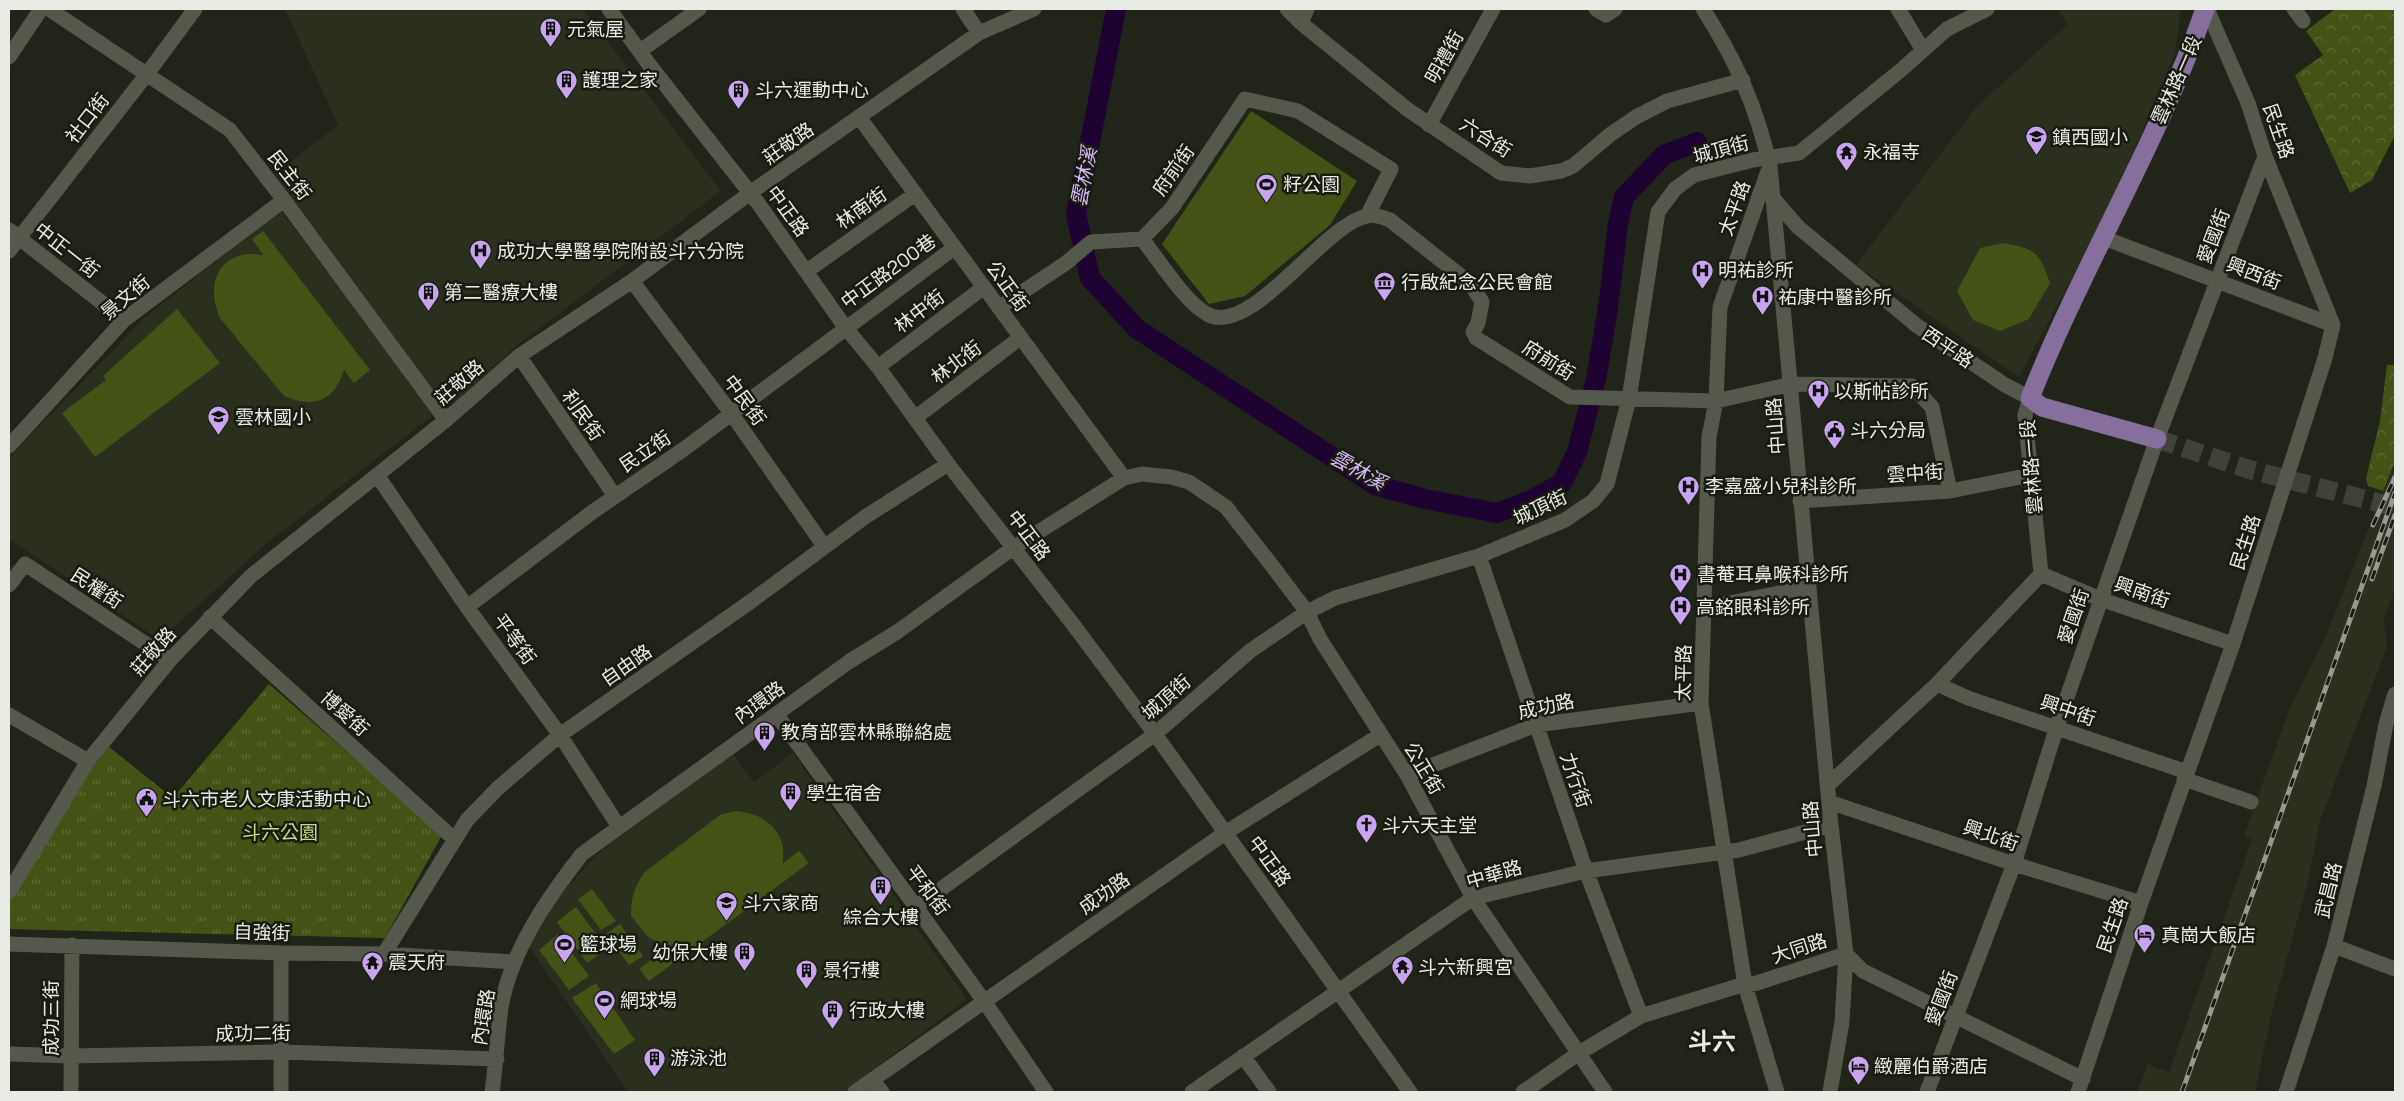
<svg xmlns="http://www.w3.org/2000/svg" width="2404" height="1101" font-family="'Space Grotesk','Noto Sans TC',sans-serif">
	<defs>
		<pattern id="grass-tufts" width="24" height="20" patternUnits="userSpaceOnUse" patternTransform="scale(1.25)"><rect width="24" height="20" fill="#445315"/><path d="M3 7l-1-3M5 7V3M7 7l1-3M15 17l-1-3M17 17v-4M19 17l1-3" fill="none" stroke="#5f6c37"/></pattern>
		<pattern id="forest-crowns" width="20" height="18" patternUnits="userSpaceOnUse" patternTransform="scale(1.25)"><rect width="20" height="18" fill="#445315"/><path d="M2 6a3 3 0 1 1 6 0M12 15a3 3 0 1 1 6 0" fill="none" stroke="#5f6c37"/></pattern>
	</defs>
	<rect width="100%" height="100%" fill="#212419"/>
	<path fill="#2a2f1e" d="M285,9h298l138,182 -204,154 -61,56 -19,-6 -162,-221 63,-49z
		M2057,9h124l-6,44 -64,152 -92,172 -163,-112 121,-159 91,-82z
		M280,210l156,203 -169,130 -107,97 -151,-101v-81l134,-139z
		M2395,461v127l-11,31 3,28 -67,174 -12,61 -36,130 -17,80h-118l11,-28 21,8 83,-233 -8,-4 46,-127 36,-72z
		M793,753l174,246 -124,93h-215l-100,-147 28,-46 47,-50 130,-95 21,28z"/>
	<path fill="url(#grass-tufts)" d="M269,684l173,151 -57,103 -376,-9v-34l79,-122 21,-26 64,51z"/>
	<path fill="url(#forest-crowns)" d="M2335,9h60v126l-23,45 -22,13 -55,-118 28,-20 -17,-24z
		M2387,365h8v96l-12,30 -15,-5 -2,-8 14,-57z"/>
	<path fill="#445315" d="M1251,111l106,70 -27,44 -85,71 -36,8 -47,-60z
		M263,231l107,139 -16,13 -10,-13c-10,31 -29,39 -60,26l-64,-78c-16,-36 1,-70 43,-63l-11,-16z
		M2003,243c32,6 36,8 47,40l-21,36 -29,12 -27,-11 -16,-29 23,-43z
		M177,309l43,54 -125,94 -33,-44 44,-33 -3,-4z
		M735,811c20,1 41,11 47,32 2,6 1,14 1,20l16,-12 10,12 -160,118 -10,-12 29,-22 -19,-9 -18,-22c0,-17 3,-30 14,-44l75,-57z
		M592,889l24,32 -15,9 -23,-31z
		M576,907l31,42 -20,14 -30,-41z
		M620,924l23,32 -14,9 -23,-31z
		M558,934l31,42 -20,14 -30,-40z
		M596,983l39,57 -21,14 -42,-56z"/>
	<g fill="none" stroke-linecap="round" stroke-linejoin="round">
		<path stroke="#1e0232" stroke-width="20" d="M1116,9l-40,205 14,64 47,51 238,156 50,14 72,14 34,-13 31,-17 15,-31 19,-73 12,-71 10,-84 6,-27 40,-42 33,-13"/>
		<path stroke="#3f4237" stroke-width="19" stroke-dasharray="19 9" stroke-linecap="butt" d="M2157,439l94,31 144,37"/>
		<path stroke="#55594c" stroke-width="15" d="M49,9l181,121 54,70 162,220
			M609,9l39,54 110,140 87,124 33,40 70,97 124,159 83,111 255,358
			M963,9l16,24
			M1287,9l14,14 106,86 94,64 29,3 31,-5 12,-5 38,-32 25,-17 31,-16 76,-21
			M1596,9l10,6 9,-6
			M1703,9c33,51 53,97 67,157l61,659 15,129 -4,68 -12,70
			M1898,9l25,41
			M2294,9l9,12
			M1301,23l6,-14
			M640,51l59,-42
			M9,57l32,-48
			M859,117l265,361
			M1429,125l64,-116
			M1768,171l-48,136 -4,94 -7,36 -8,266 44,282 32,107
			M1773,198l25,29 118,98 89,60 25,13 -5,17 16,159 -104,110 -109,101
			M9,230l115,90
			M2104,238l229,87
			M1142,239l30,-31 73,-109 53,12 93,58 -24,47
			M9,251l138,-177 48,-65
			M807,271l108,-77
			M632,281l99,132 93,133
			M1000,307l66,-44 25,-21 51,-3c17,21 43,63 65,75 43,25 117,-90 160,-98 8,-2 16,1 23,4l81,64 11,18 -4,21 -5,9 3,6 94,59 146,4 76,-17 120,2 20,21 18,84
			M519,356l96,140
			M878,367l106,-80
			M915,418l105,-80
			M9,446l115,-126 160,-120
			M377,475l90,132 93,128 59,92
			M1800,501l150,-10 81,-16
			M1479,556l107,315 55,145
			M2041,574l59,25 133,45
			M9,585l16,-21 145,96
			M467,607l124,-94 93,-64 270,-201
			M1704,608l105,-21
			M210,617l244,222
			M1937,684l31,14 219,74
			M776,714l208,287 62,91
			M9,715l79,46
			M1407,775l129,-50 165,-22
			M2184,779l67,23
			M1829,802l185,62 127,39
			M9,892l79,-131 82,-101 81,-84 195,-156 73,-64 113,-75 118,-88 229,-160 55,-24
			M916,907l239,-173 95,-83 57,-39 28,-14 144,-42 86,-36 28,-19 14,-17 22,-85 29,-187 17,-23 19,-14 59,-15 46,-7 102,-83 46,-41 40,-20
			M9,944l272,9 103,1 131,8
			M2334,946l61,23
			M384,954l83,-134 31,-32 62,-53 190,-133 115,-85 83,-53
			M9,1054l62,2 210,-4 216,7
			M1243,1056l26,36
			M872,1080l10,12
			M71,1092l1,-147
			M281,1092v-139
			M492,1092c4,-27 5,-56 9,-84 10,-58 46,-109 81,-154l268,-193 47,-29 116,-84 111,-70 18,-4 29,3 18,5 37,25 44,56 37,49 13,27 87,136 66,123 132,194
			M855,1092l370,-259 155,-98
			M1192,1092l281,-194 113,-27 153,-21 92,-25
			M1523,1092l56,-39 62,-37 94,-29 22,-4 89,-29 17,17 220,108
			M1927,1092l87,-228 43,-138 100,-287 108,-283
			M2078,1092l63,-189 92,-259 92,-286 8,-33 -68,-169 -17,-53 -41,-94
			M2286,1092l48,-146 40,-160 12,-62 9,-30"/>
		<path stroke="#876f9d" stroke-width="19" d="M2157,439l-115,-32 -12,-9c52,-132 128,-255 175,-389"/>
		<defs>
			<path id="rail" d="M2373,525l22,-48
				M2372,579l23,-64
				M2182,1092l213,-599"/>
		</defs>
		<use href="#rail" stroke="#979a91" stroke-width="5"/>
		<use href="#rail" stroke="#181b10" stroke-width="3" stroke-dasharray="9" stroke-linecap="butt"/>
	</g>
	<defs>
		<symbol id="building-pin" viewBox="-11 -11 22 30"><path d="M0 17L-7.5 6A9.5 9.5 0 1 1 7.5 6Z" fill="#c8a5ee" stroke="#181b10"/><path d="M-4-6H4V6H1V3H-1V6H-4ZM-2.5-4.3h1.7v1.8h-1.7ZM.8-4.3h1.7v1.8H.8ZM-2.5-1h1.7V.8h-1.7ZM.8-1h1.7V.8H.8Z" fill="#111"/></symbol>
		<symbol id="school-pin" viewBox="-11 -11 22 30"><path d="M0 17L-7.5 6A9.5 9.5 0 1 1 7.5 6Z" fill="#c8a5ee" stroke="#181b10"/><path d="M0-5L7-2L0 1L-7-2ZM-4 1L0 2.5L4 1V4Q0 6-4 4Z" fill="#111"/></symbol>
		<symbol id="temple-pin" viewBox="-11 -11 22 30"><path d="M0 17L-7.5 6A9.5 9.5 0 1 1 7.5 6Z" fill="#c8a5ee" stroke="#181b10"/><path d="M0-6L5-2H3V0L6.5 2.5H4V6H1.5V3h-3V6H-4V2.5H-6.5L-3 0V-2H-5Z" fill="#111"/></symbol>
		<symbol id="stadium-pin" viewBox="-11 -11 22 30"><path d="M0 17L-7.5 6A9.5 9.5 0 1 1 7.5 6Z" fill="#c8a5ee" stroke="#181b10"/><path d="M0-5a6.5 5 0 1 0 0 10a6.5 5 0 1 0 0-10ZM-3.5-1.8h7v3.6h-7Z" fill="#111"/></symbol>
		<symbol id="hospital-pin" viewBox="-11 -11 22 30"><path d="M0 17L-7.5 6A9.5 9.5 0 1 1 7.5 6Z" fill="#c8a5ee" stroke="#181b10"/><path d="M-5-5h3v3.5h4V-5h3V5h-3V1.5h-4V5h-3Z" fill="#111"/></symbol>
		<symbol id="museum-pin" viewBox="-11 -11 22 30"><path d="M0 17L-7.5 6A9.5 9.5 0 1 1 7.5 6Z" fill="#c8a5ee" stroke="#181b10"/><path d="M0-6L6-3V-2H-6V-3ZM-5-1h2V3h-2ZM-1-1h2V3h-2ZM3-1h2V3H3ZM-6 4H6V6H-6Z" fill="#111"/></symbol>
		<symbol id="civic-pin" viewBox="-11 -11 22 30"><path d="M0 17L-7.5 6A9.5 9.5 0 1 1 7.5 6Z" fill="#c8a5ee" stroke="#181b10"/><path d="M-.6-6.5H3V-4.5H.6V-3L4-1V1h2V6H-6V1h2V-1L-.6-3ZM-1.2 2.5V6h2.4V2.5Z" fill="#111"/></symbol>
		<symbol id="church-pin" viewBox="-11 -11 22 30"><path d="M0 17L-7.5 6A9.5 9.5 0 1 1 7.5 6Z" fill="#c8a5ee" stroke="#181b10"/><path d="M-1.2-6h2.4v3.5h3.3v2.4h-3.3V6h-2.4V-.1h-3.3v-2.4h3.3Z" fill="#111"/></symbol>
		<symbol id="hotel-pin" viewBox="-11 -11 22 30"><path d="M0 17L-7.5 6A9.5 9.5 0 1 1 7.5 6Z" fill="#c8a5ee" stroke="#181b10"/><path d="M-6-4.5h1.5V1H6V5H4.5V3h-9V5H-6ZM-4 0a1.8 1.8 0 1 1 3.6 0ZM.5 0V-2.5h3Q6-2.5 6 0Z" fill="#111"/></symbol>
	</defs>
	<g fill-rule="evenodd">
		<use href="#building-pin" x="538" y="16" width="25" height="34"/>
		<use href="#building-pin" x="554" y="68" width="25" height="34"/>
		<use href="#building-pin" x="726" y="78" width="25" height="34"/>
		<use href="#school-pin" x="2024" y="124" width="25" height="34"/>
		<use href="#temple-pin" x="1834" y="140" width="25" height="34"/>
		<use href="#stadium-pin" x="1254" y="172" width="25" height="34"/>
		<use href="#hospital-pin" x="468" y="238" width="25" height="34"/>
		<use href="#hospital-pin" x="1690" y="258" width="25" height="34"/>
		<use href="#museum-pin" x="1372" y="270" width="25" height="34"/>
		<use href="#building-pin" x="416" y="280" width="25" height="34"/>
		<use href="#hospital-pin" x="1750" y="284" width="25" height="34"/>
		<use href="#hospital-pin" x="1806" y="378" width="25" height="34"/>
		<use href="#school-pin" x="206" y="404" width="25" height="34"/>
		<use href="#civic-pin" x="1822" y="418" width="25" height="34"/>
		<use href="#hospital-pin" x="1676" y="474" width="25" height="34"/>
		<use href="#hospital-pin" x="1668" y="562" width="25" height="34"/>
		<use href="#hospital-pin" x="1668" y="594" width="25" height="34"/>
		<use href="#building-pin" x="752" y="720" width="25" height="34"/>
		<use href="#building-pin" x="778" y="780" width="25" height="34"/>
		<use href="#civic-pin" x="134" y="786" width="25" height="34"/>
		<use href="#church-pin" x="1354" y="812" width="25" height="34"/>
		<use href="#building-pin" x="868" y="874" width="25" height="34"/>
		<use href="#school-pin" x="714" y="890" width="25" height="34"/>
		<use href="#hotel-pin" x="2132" y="922" width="25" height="34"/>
		<use href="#stadium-pin" x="552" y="932" width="25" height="34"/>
		<use href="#building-pin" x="732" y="940" width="25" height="34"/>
		<use href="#temple-pin" x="360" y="950" width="25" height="34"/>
		<use href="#temple-pin" x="1390" y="954" width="25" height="34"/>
		<use href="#building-pin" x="794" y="958" width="25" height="34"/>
		<use href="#stadium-pin" x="592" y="988" width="25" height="34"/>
		<use href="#building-pin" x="820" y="998" width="25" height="34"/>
		<use href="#building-pin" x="642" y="1046" width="25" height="34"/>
		<use href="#hotel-pin" x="1846" y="1054" width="25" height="34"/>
	</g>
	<g text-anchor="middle" stroke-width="5" stroke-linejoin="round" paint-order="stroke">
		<g font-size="19" fill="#e9ece4" stroke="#181b10" text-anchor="start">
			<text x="567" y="36">元氣屋</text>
			<text x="582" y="87">護理之家</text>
			<text x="755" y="97">斗六運動中心</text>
			<text x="2052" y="144">鎮西國小</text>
			<text x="1863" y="159">永福寺</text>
			<text x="1283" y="191">籽公園</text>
			<text x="497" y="258">成功大學醫學院附設斗六分院</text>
			<text x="1718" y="277">明祐診所</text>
			<text x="1401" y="289">行啟紀念公民會館</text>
			<text x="444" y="299">第二醫療大樓</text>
			<text x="1778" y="304">祐康中醫診所</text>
			<text x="1834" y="398">以斯帖診所</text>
			<text x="235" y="424">雲林國小</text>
			<text x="1850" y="437">斗六分局</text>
			<text x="1705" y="493">李嘉盛小兒科診所</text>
			<text x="1697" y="581">書菴耳鼻喉科診所</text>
			<text x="1696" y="614">高銘眼科診所</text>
			<text x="781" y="739">教育部雲林縣聯絡處</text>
			<text x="806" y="800">學生宿舍</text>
			<text x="162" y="806">斗六市老人文康活動中心</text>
			<text x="1382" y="832">斗六天主堂</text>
			<text x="743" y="910">斗六家商</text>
			<text x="881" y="924" text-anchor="middle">綜合大樓</text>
			<text x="2161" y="942">真崗大飯店</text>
			<text x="580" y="951">籃球場</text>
			<text x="728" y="959" text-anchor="end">幼保大樓</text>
			<text x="388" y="969">震天府</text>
			<text x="1418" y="974">斗六新興宮</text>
			<text x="823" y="977">景行樓</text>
			<text x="620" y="1007">網球場</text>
			<text x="849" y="1017">行政大樓</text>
			<text x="670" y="1065">游泳池</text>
			<text x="1874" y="1073">緻麗伯爵酒店</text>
		</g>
		<g font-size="19" fill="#e9ece4" stroke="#181b10">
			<text transform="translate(1444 57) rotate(-61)" y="7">明禮街</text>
			<text transform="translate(2176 80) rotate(-66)" y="7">雲林路一段</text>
			<text transform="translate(87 118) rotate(-52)" y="7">社口街</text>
			<text transform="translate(2279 131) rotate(71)" y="7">民生路</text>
			<text transform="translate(1486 137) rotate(32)" y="7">六合街</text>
			<text transform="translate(788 143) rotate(-35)" y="7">莊敬路</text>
			<text transform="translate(1721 149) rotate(-15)" y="7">城頂街</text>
			<text transform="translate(1173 170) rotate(-55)" y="7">府前街</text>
			<text transform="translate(290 175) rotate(52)" y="7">民主街</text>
			<text transform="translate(861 208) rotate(-35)" y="7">林南街</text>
			<text transform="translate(1734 208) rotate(-70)" y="7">太平路</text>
			<text transform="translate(788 211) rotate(54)" y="7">中正路</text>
			<text transform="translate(2213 236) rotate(-69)" y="7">愛國街</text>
			<text transform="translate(67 250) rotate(38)" y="7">中正一街</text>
			<text transform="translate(888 271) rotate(-36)" y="7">中正路200巷</text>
			<text transform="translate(2254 273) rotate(21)" y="7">興西街</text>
			<text transform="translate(1008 286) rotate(54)" y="7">公正街</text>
			<text transform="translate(125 297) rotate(-40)" y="7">景文街</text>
			<text transform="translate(919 311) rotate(-37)" y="7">林中街</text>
			<text transform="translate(1948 347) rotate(34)" y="7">西平路</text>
			<text transform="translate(1549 360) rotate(32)" y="7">府前街</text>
			<text transform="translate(956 362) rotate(-37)" y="7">林北街</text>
			<text transform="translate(459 382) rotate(-41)" y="7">莊敬路</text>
			<text transform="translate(745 400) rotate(54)" y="7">中民街</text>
			<text transform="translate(583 415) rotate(55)" y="7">利民街</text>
			<text transform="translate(1775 426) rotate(-94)" y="7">中山路</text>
			<text transform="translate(645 451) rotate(-34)" y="7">民立街</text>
			<text transform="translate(2031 467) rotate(-95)" y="7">雲林路一段</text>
			<text transform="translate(1915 473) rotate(-4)" y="7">雲中街</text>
			<text transform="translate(1540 507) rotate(-25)" y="7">城頂街</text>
			<text transform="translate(1029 535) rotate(53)" y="7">中正路</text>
			<text transform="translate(2245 542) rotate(-72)" y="7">民生路</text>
			<text transform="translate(97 588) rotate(33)" y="7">民權街</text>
			<text transform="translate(2142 592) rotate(19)" y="7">興南街</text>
			<text transform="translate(2073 616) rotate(-71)" y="7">愛國街</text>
			<text transform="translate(515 639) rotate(54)" y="7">平等街</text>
			<text transform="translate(153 651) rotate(-49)" y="7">莊敬路</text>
			<text transform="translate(626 665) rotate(-35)" y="7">自由路</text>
			<text transform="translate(1683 673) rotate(-89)" y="7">太平路</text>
			<text transform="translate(1166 697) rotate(-41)" y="7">城頂街</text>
			<text transform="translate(759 702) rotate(-36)" y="7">內環路</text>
			<text transform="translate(1546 706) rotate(-12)" y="7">成功路</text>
			<text transform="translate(2068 710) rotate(19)" y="7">興中街</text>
			<text transform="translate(345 713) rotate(42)" y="7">博愛街</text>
			<text transform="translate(1424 768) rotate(59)" y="7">公正街</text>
			<text transform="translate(1576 780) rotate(71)" y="7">力行街</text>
			<text transform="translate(1812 829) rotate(-95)" y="7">中山路</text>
			<text transform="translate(1991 835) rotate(19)" y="7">興北街</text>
			<text transform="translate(1270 861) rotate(54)" y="7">中正路</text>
			<text transform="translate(1494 874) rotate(-16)" y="7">中華路</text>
			<text transform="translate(928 890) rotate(53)" y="7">平和街</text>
			<text transform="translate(2328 890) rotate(-76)" y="7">武昌路</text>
			<text transform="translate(1104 893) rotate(-35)" y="7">成功路</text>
			<text transform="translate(2112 925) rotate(-71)" y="7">民生路</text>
			<text transform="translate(262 932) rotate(2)" y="7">自強街</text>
			<text transform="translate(1799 948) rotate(-18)" y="7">大同路</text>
			<text transform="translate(1941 998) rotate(-69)" y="7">愛國街</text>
			<text transform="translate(483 1017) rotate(-81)" y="7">內環路</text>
			<text transform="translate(51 1018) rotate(-90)" y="7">成功三街</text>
			<text transform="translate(253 1033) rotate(-1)" y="7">成功二街</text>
		</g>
		<g font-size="19" fill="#c5df83" stroke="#181b10">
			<text x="280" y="839">斗六公園</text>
		</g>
		<g font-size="20" font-style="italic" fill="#dabbfd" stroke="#181b10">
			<text transform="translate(1084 177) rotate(-79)" y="7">雲林溪</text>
			<text transform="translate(1358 470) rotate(29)" y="7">雲林溪</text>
		</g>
		<g font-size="24" font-weight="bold" fill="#e9ece4" stroke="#181b10">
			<text x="1712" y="1050">斗六</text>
		</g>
	</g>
	<rect width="2404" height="1101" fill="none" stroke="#e9ece4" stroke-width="20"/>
</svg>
